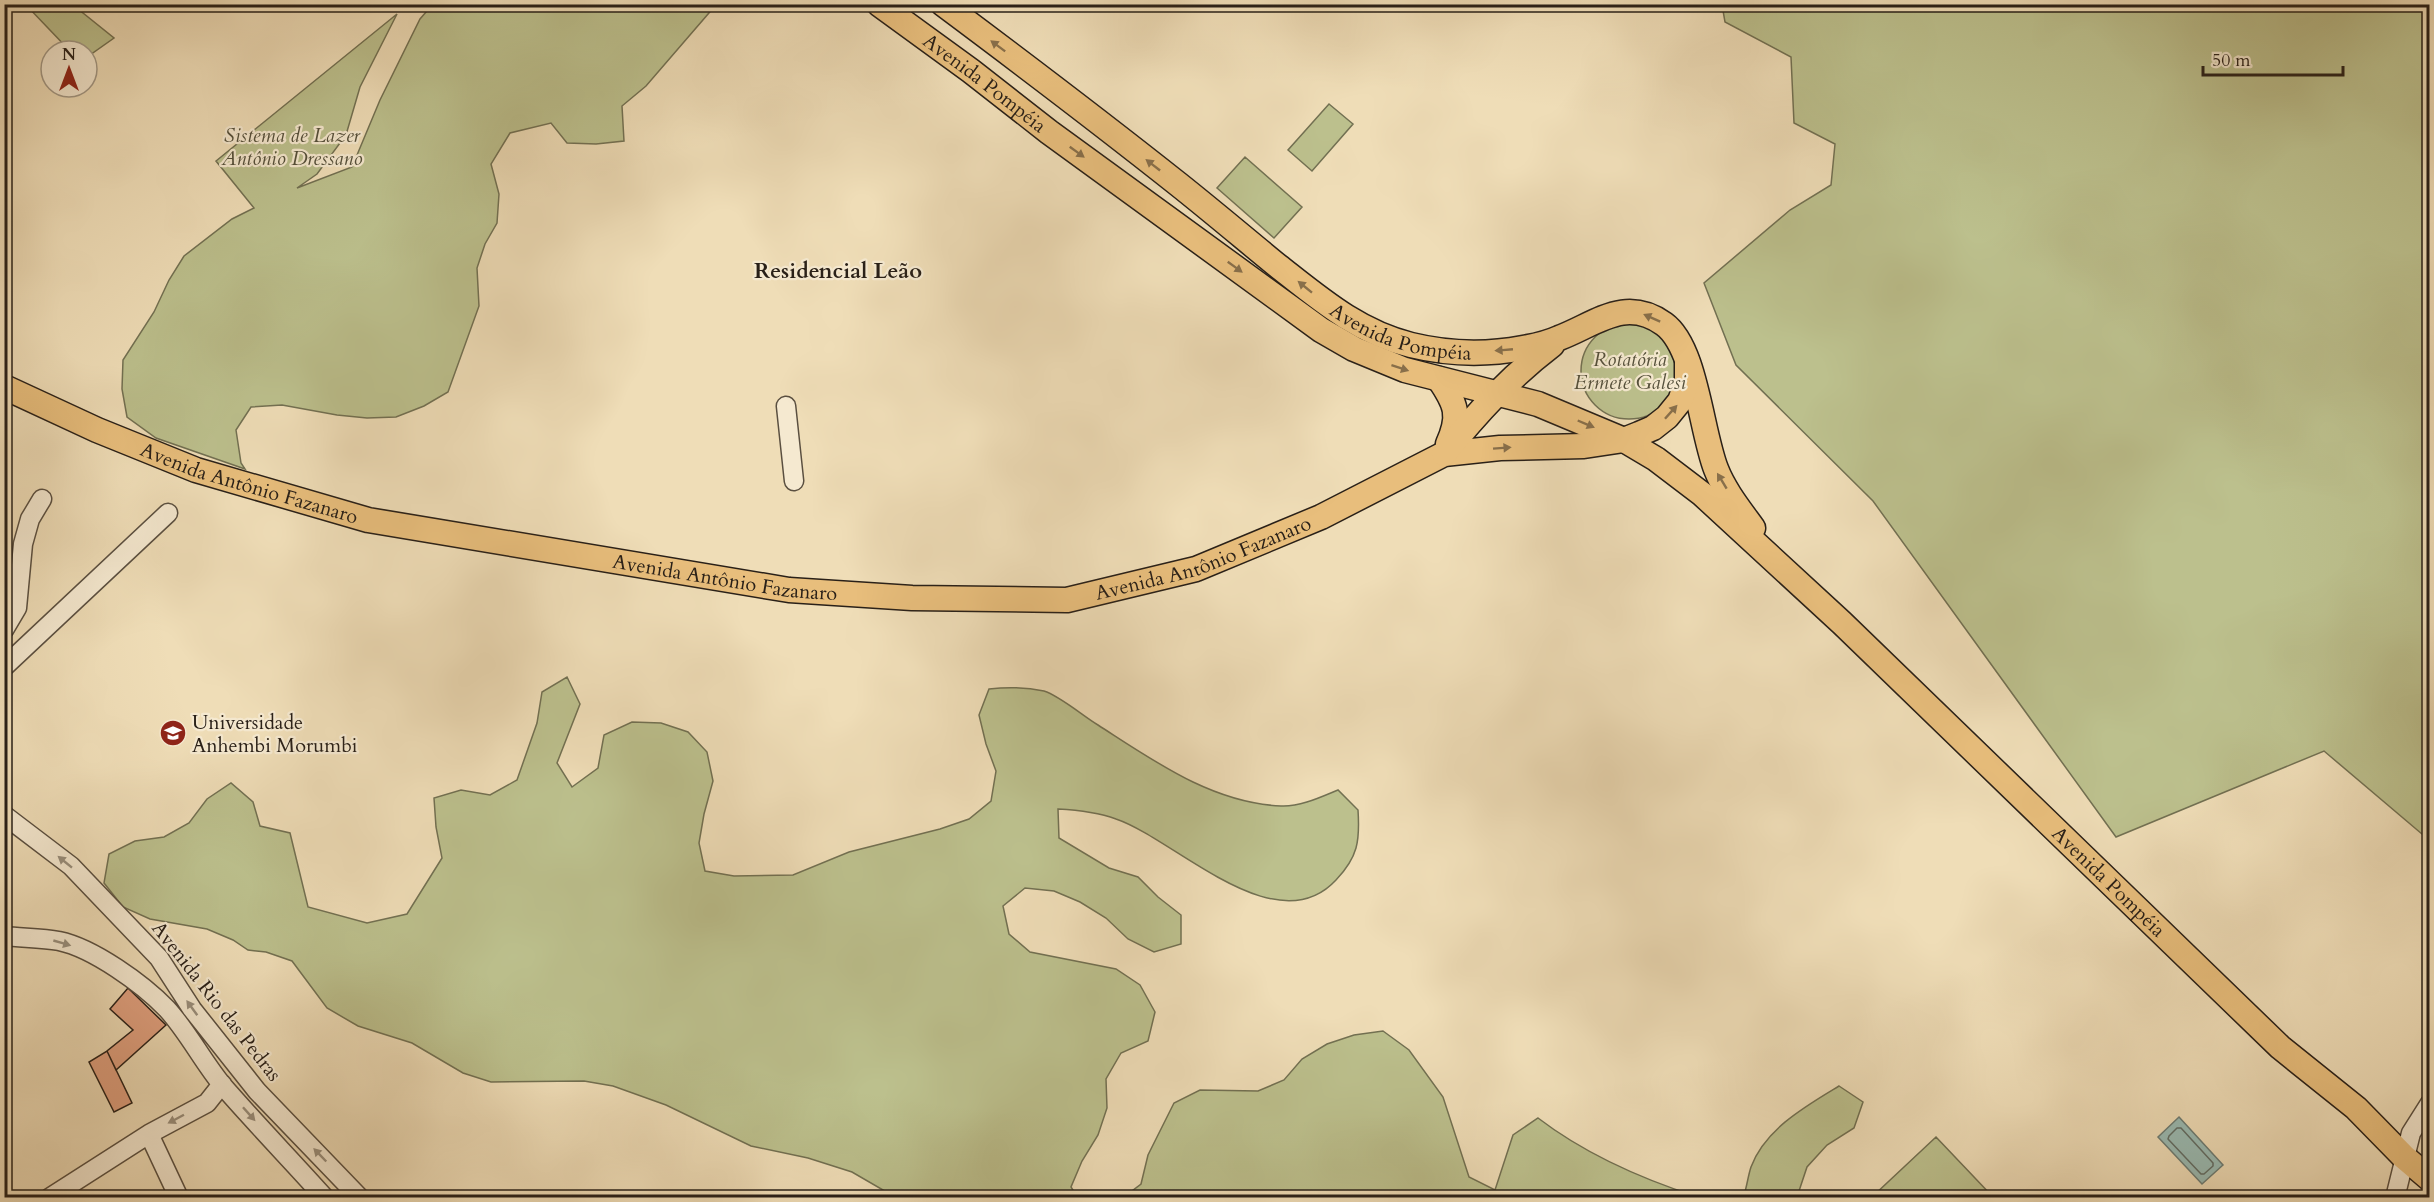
<svg xmlns="http://www.w3.org/2000/svg" width="2434" height="1202" font-family="Cardo,serif">
	<rect width="100%" height="100%" fill="#efddb7"/>
	<filter id="stains"><feTurbulence type="fractalNoise" baseFrequency=".00333" numOctaves="4"/><feColorMatrix values="0 0 0 0 .2 0 0 0 0 .09 0 0 0 0 .02 0 0 0 .5 -.17"/></filter>
	<radialGradient id="worn" r=".72"><stop offset=".6" stop-color="#630" stop-opacity="0"/><stop offset="1" stop-color="#630" stop-opacity=".3"/></radialGradient>
	<path fill="#bcc08d" stroke="#727052" stroke-width="1.5" d="M433,4l286,1 -4,1 -69,80 -24,20 2,35 -28,3 -29,-1 -16,-20 -41,10 -19,31 8,30 -2,29 -12,21 -8,24 2,38 -31,86 -24,14 -28,11 -29,1 -30,-3 -55,-10 -31,2 -15,23 5,33 4,6 -89,-31 -29,-21 -5,-28 1,-29 31,-48 15,-32 15,-24 48,-37 22,-11 -38,-47 181,-147 -37,73 -14,48 -29,39 -20,14 55,-21 28,-67 40,-81z
		M26,5h47l41,33 -27,19v-6h-17z
		M1722,5h707v835l-105,-89 -208,86 -243,-336 -137,-136 -32,-82 86,-73 41,-25 4,-41 -41,-21 -3,-66 -66,-35z
		M1329,104l24,20 -41,47 -24,-21z
		M1245,157l57,50 -28,31 -57,-50z
		M1581 371a48 48 0 1 1 96 0a48 48 0 1 1-96 0Z
		M567,677l13,27 -23,59 15,24 26,-19 6,-33 28,-13 29,1 27,9 19,20 6,29 -9,33 -5,29 6,28 29,5 59,-1 56,-23 91,-23 29,-10 22,-18 5,-30 -10,-27 -7,-29 10,-26c18,-2 36,-2 55,2 16,5 39,25 54,34 56,36 114,78 183,81 19,1 40,-9 57,-16l20,20c2,31 0,47 -22,70 -60,65 -161,-41 -220,-61 -19,-7 -39,-9 -58,-10l1,29 50,30 29,9 20,20 23,18v29l-27,8 -26,-13 -22,-21 -26,-16 -26,-11 -29,-3 -22,18 6,28 21,18 86,17 24,16 15,27 -7,29 -27,12 -15,26 1,29 -9,27 -16,26 -11,26 7,11 -183,-1 -43,-25 -44,-14 -57,-12 -85,-41 -53,-19 -29,-5 -93,1 -28,-9 -51,-30 -54,-17 -31,-18 -35,-47 -26,-9 -18,-2 -15,-10 -26,-11 -57,-10 -27,-12 -19,-24 5,-29 26,-13 29,-4 25,-14 18,-24 24,-16 22,19 7,24 30,7 18,74 59,16 40,-9 35,-56 -6,-31 -2,-29 27,-8 29,5 27,-15 20,-57 5,-31z
		M1383,1031l26,19 34,47 26,80 26,13 18,-55 25,-17c47,36 104,61 160,79h-574l17,-13 7,-29 26,-52 26,-13 58,1 26,-11 18,-21 25,-15 27,-9z
		M1839,1086l24,16 -9,26 -27,17 -20,22 -10,30h-62l9,-2c3,-9 4,-19 7,-28 14,-38 55,-61 88,-81z
		M1936,1137l57,60h-121z"/>
	<path fill="#9abbb3" stroke="#6d7d75" stroke-width="1.5" d="M2179,1117l44,48 -21,19 -44,-47z"/>
	<g fill="none" stroke-linecap="round" stroke-linejoin="round">
		<path stroke="#626e66" stroke-width="1.5" d="M2177,1128h4l32,35v3l-9,8h-3l-33,-35 1,-3z"/>
	</g>
	<path fill="#e0a07f" stroke="#292018" stroke-width="1.5" d="M128,988l38,37 -50,45 -9,-19 26,-21 -23,-21z
		M107,1051l25,52 -18,9 -25,-50z"/>
	<g fill="none" stroke-linecap="round" stroke-linejoin="round">
		<defs>
			<path id="minor" d="M786,406l8,75
				M4,630l13,-22 6,-64 7,-25 12,-20
				M4,667l164,-154
				M4,815l67,51 88,92 33,51 65,82 103,107
				M4,936c18,2 38,2 55,5 34,7 84,43 108,68 21,23 36,53 56,77 33,38 68,74 102,112
				M149,1134l30,64
				M49,1198l100,-64 58,-31 15,-19
				M2395,1198l16,-65 19,-30"/>
			<g id="major">
				<path id="s1" d="M879,4l92,67 78,61 272,198 33,19 51,21 133,34 86,36 32,19 46,35 140,129 438,424 76,61 48,49 26,22"/>
				<path id="s2" d="M943,4c79,59 158,119 235,180 34,27 67,55 100,82 42,33 80,66 133,79 37,9 75,10 112,3 12,-2 25,-5 36,-10 37,-14 66,-42 105,-14 32,23 37,107 52,145 8,21 24,41 37,59"/>
				<path d="M1439,379c17,25 22,36 9,65"/>
				<path id="s3" d="M4,387l93,43 99,40 172,50 421,70 123,8 155,2 129,-31 125,-52 123,-63 56,-6 84,-2 40,-6 15,-6 14,-6 14,-11 13,-16 7,-19v-21"/>
				<path d="M1444,454c33,-41 66,-77 108,-109"/>
			</g>
		</defs>
		<use href="#minor" stroke="#5a4f40" stroke-width="21"/>
		<use href="#major" stroke="#292018" stroke-width="27"/>
		<use href="#minor" stroke="#f5e9d0" stroke-width="18"/>
		<use href="#major" stroke="#e8be7c" stroke-width="24"/>
	</g>
	<defs><path id="oneway-solid" d="M-6-.8H1V-3.2L6.5 0L1 3.2V.8H-6Z" transform="scale(1.5)"/></defs>
	<g fill="#886f4a">
		<use href="#oneway-solid" transform="translate(998 46) rotate(-143)"/>
		<use href="#oneway-solid" transform="translate(1077 152) rotate(36)"/>
		<use href="#oneway-solid" transform="translate(1153 165) rotate(-142)"/>
		<use href="#oneway-solid" transform="translate(1235 267) rotate(36)"/>
		<use href="#oneway-solid" transform="translate(1305 287) rotate(-141)"/>
		<use href="#oneway-solid" transform="translate(1652 318) rotate(-156)"/>
		<use href="#oneway-solid" transform="translate(1504 350) rotate(175)"/>
		<use href="#oneway-solid" transform="translate(1400 368) rotate(18)"/>
		<use href="#oneway-solid" transform="translate(1671 412) rotate(-48)"/>
		<use href="#oneway-solid" transform="translate(1586 424) rotate(23)"/>
		<use href="#oneway-solid" transform="translate(1502 448) rotate(-4)"/>
		<use href="#oneway-solid" transform="translate(1722 481) rotate(-121)"/>
	</g>
	<g fill="#998f7d">
		<use href="#oneway-solid" transform="translate(65 862) rotate(-141)"/>
		<use href="#oneway-solid" transform="translate(62 943) rotate(16)"/>
		<use href="#oneway-solid" transform="translate(192 1008) rotate(-126)"/>
		<use href="#oneway-solid" transform="translate(249 1114) rotate(48)"/>
		<use href="#oneway-solid" transform="translate(176 1119) rotate(152)"/>
		<use href="#oneway-solid" transform="translate(320 1155) rotate(-134)"/>
	</g>
	<defs>
		<symbol id="university-disc" viewBox="-11 -11 22 22"><circle r="9.5" fill="#8f2418" stroke="#f5e9d0"/><path d="M0-5L7-2L0 1L-7-2ZM-4 1L0 2.5L4 1V4Q0 6-4 4Z" fill="#fff"/></symbol>
	</defs>
	<g fill-rule="evenodd">
		<use href="#university-disc" x="158" y="718" width="30" height="30"/>
	</g>
	<g text-anchor="middle" stroke-width="4.5" stroke-linejoin="round" paint-order="stroke">
		<g font-size="20" fill="#292018" stroke="#f5e9d0">
			<text dy="7" stroke="none"><textPath href="#s1" startOffset="132">Avenida Pompéia</textPath></text>
			<text dy="7" stroke="none"><textPath href="#s2" startOffset="568">Avenida Pompéia</textPath></text>
			<text dy="7" stroke="none"><textPath href="#s3" startOffset="264">Avenida Antônio Fazanaro</textPath></text>
			<text dy="7" stroke="none"><textPath href="#s3" startOffset="1236">Avenida Antônio Fazanaro</textPath></text>
			<text dy="7" stroke="none"><textPath href="#s3" startOffset="750">Avenida Antônio Fazanaro</textPath></text>
			<text dy="7" stroke="none"><textPath href="#s1" startOffset="1530">Avenida Pompéia</textPath></text>
			<text transform="translate(217 1001) rotate(52)" y="7">Avenida Rio das Pedras</text>
		</g>
		<g font-size="20" font-style="italic" fill="#55503b" stroke="#f5e9d0">
			<text x="292" y="142">Sistema de Lazer<tspan x="292" dy="23">Antônio Dressano</tspan></text>
			<text x="1630" y="366">Rotatória<tspan x="1630" dy="23">Ermete Galesi</tspan></text>
		</g>
		<g font-size="20" fill="#292018" stroke="#f5e9d0" text-anchor="start">
			<text x="192" y="729">Universidade<tspan x="192" dy="23">Anhembi Morumbi</tspan></text>
		</g>
		<g font-size="22" font-weight="bold" fill="#292018" stroke="#f5e9d0">
			<text x="838" y="278">Residencial Leão</text>
		</g>
	</g>
	<rect width="2434" height="1202" fill="none" stroke="#efddb7" stroke-width="24"/>
	<rect x="6" y="6" width="2422" height="1190" fill="none" stroke="#292018" stroke-width="3"/>
	<rect x="12" y="12" width="2410" height="1178" fill="none" stroke="#292018" stroke-width="1.5"/>
	<g transform="translate(69 69)"><circle r="28" fill="#f5e9d0" stroke="#a39986" stroke-width="1.5"/>
	<path d="M0-4.5L10 22L0 15L-10 22Z" fill="#8f2418"/>
	<text y="-9" font-size="16" font-weight="bold" text-anchor="middle" fill="#292018">N</text>
	</g>
	<path d="M2203 66v9h140v-9" fill="none" stroke="#292018" stroke-width="3"/>
	<text x="2212" y="66" font-size="18" fill="#292018" stroke="#f5e9d0" stroke-width="4.5" paint-order="stroke">50 m</text>
	<rect width="100%" height="100%" filter="url(#stains)"/>
	<rect width="100%" height="100%" fill="url(#worn)"/>
</svg>
